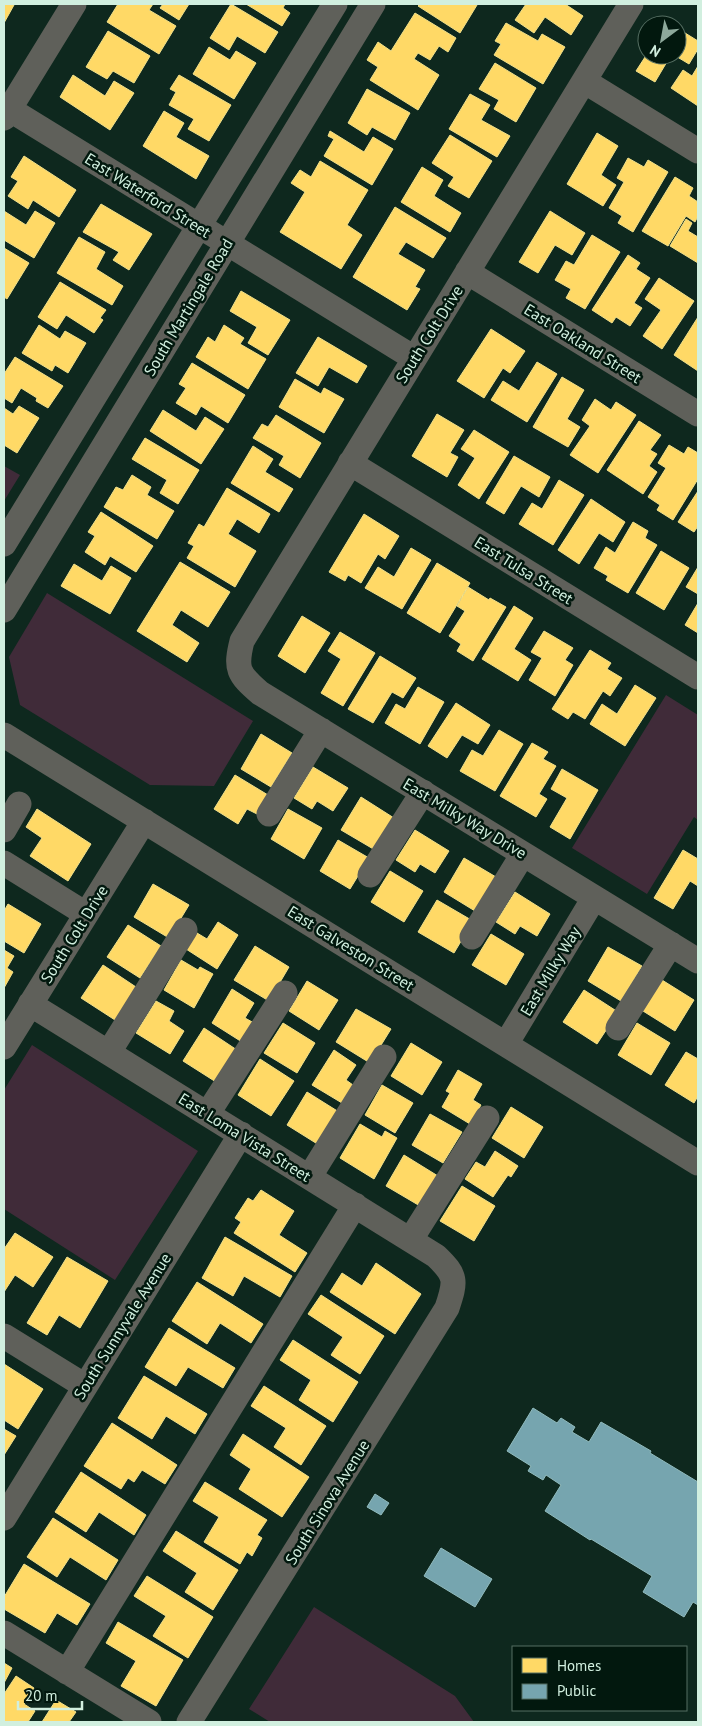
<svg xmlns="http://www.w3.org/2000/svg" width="702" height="1726" font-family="'PT Sans',sans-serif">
	<rect width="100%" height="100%" fill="#0e281e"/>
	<path fill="#402b39" d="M4,466l16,9 -16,26z
		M47,593l206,128 -39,65 -64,-1 -130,-80 -11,-48z
		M666,695l32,20v105l-4,-3 -47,77 -75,-46z
		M32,1045l166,106 -83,129 -111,-71v-119z
		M314,1607l141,89 19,26h-204l-21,-13z"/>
	<path fill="#ffd966" stroke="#f1e08a" d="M4,4l10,1 -10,18z
		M118,4h35l-4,6 27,16 -17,28 -52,-32z
		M163,4h26l-10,16 -19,-12z
		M231,4l47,28 -13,21 -28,-17 -8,14 -19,-12z
		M246,4h39l-2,4 7,5 -8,13z
		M420,4h55l2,1 -17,28 -42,-27z
		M526,4h39l18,12 -12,19 -26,-18 -11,16 -19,-13z
		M415,13l41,25 -8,14 -9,-6 -9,14 -12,-7 -4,6 25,16 -21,35 -48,-30 8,-13 -11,-7 11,-18 13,9z
		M506,23l32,18 4,-7 23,13 -22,37 -49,-29 7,-11 -6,-3z
		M677,28l21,13v8l-9,15 -15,-9h3z
		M108,31l42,25 -16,27 -21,-12 -6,8 -21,-12z
		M209,47l21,13 6,-9 20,12 -22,36 -41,-25z
		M647,54v1h24l-16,27 -19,-11z
		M495,63l41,25 -20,34 -22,-13 5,-9 -20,-11z
		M698,66v40l-27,-18 12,-18 9,6z
		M73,75l32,21 9,-15 20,12 -24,37 -50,-33z
		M179,75l52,30 -22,36 -21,-12 6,-10 -25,-14 7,-13 -6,-3z
		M367,89l43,24 -15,27 -23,-13 -5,8 -19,-12z
		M470,94l20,11 -9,15 29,16 -13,21 -48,-28z
		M164,111l20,12 -8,14 33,19 -13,23 -53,-33z
		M330,131l34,21 9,-15 20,12 -21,36 -48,-29 10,-17 -6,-3z
		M597,133l21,13 -17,29 15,10 -13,21 -36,-22z
		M450,135l42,26 -23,37 -21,-12 6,-9 -22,-14z
		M24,156l52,34 -17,27 -26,-17 -5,9 -20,-13 10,-15 -7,-4z
		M628,158l16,9 4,-7 20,12 -35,60 -15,-9 4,-7 -13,-8 15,-26 -7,-4z
		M320,161l48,29 -21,35 15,10 -21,34 -61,-37 25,-40 -14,-9 9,-13 11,7z
		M422,167l21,13 -9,16 27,17 -11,19 -49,-30z
		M675,177l18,11 -4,8 9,6v14l-3,6 -9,-6 -18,30 -26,-15z
		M101,204l51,30 -23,36 -16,-10 6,-8 -36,-20z
		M395,207l51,31 -13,20 -27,-16 -8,12 27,16 -10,17 5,2 -13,21 -54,-33z
		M4,211l22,14 9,-14 20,12 -21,35 -30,-18z
		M550,211l35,22 -13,22 -17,-10 -17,28 -19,-11z
		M686,219l6,4 -4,8 10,6v26l-28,-17z
		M592,235l28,17 -35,57 -19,-11 5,-9 -16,-9 11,-19 8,4z
		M79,237l26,15 -9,17 27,17 -11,19 -55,-32z
		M4,248l25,15 -22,36 -3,-2z
		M628,255l12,8 -4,6 14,9 -16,25 8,5 -12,18 -14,-9 -4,6 -20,-13z
		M659,278l35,23 -32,48 -19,-13 18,-26 -16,-11z
		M60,282l46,28 -6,8 3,2 -9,13 -28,-18 -9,14 -19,-12z
		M241,291l49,29 -22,35 -20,-12 9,-16 -27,-16z
		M698,317v54l-24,-16z
		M39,325l21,14 5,-8 21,12 -18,30 -13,-8 -3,6 -30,-18z
		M224,325l20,13 -4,6 26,15 -18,30 -52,-32 12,-20 7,5z
		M491,329l34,22 -15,22 -7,-5 -19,30 -27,-17z
		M318,337l49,29 -10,17 -28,-16 -11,19 -22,-13z
		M15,357l48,29 -15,22 -12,-7 1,-3 -16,-10 -9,15 -8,-5v-24z
		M537,362l20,12 -30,48 -36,-22 12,-19 16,10z
		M192,363l53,32 -17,28 -27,-17 -5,9 -20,-12 10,-15 -7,-4z
		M562,377l22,13 -17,29 13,8 -12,20 -35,-20z
		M295,379l26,15 3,-6 20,11 -20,34 -45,-26z
		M595,399l16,11 5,-8 20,13 -38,58 -28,-18 20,-29 -8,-6z
		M19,406l20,12 -22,35 -13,-8v-37l9,6z
		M163,410l33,21 9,-14 19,12 -23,35 -51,-33z
		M437,414l27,16 -14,23 8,4 -11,20 -35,-21z
		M276,415l45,28 -21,35 -21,-13 5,-9 -31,-18 9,-14 6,3z
		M639,421l22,14 -11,15 7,4 -8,12 8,6 -14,22 -36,-24z
		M474,430l35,22 -30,47 -21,-14 17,-27 -14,-9z
		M145,438l54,32 -21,34 -18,-11 7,-13 -35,-21z
		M669,445l15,9 4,-7 10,6v26l-25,41 -16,-10 3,-5 -12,-8 18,-29 -8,-5z
		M253,446l20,13 -8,13 28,17 -14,23 -48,-29z
		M514,456l36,21 -11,20 -18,-11 -17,28 -18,-11z
		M132,475l19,12 -4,8 27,16 -17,28 -53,-32 12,-20 7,3z
		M559,480l25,15 -31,50 -34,-21 13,-21 10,6z
		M227,488l43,26 -11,19 -22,-14 -9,15 28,17 -21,36 -48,-29 7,-12 -6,-3 11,-19 5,3z
		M698,491v35l-4,6 -16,-10z
		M591,499l34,23 -12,20 -14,-9 -20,31 -21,-14z
		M101,512l52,34 -17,26 -26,-16 -5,9 -20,-13 10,-16 -7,-4z
		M364,514l35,22 -14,23 -7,-5 -17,29 -13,-8 -3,6 -16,-9z
		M633,522l15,9 -3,7 12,7 -29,48 -22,-13 2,-4 -14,-8 12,-21 9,6z
		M411,548l20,12 -29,49 -37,-21 13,-21 16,10z
		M661,551l28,17 -25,42 -28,-17z
		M180,562l50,30 -22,35 -27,-17 -9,15 27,18 -12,19 -50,-31z
		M437,563l33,20 -30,50 -33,-20z
		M74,564l28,17 9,-15 20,12 -21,36 -49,-28z
		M698,567v27l-12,-7z
		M468,587l21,13 1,-2 16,9 -33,54 -16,-10 4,-7 -12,-8 16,-25 -8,-5z
		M698,603v30l-13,-8z
		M514,606l19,12 -19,31 17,11 -13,21 -36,-22z
		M302,616l28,17 -25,40 -27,-17z
		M544,631l29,17 -8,12 8,5 -18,31 -26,-16 13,-22 -11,-6z
		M340,632l35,21 -32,53 -22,-13 20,-34 -13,-8z
		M590,650l21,13 -4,6 15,9 -12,18 -7,-5 -18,28 -12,-7 -5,7 -16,-10z
		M380,656l36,22 -13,20 -11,-6 -19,31 -25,-14z
		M635,685l21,13 -31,48 -35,-22 12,-20 15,10z
		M418,687l26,15 -24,42 -35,-21 11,-19 9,5z
		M456,703l34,22 -12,19 -16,-9 -15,23 -19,-12z
		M499,730l24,14 -28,47 -35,-20 12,-21 11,6z
		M261,734l31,19 -21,34 -30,-18z
		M532,743l16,9 -5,7 13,7 -17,28 8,5 -11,18 -36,-21z
		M313,767l35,21 -15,23 -16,-10 -5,8 -18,-11z
		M562,769l36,21 -28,49 -20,-12 17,-29 -16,-9z
		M235,775l33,20 -11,19 -10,-5 -9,15 -24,-15z
		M361,797l33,21 -19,32 -34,-20z
		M37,809l54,35 -23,37 -38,-25 12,-18 -16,-11z
		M288,809l34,19 -18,31 -33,-20z
		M415,830l34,21 -14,22 -15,-9 -5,8 -19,-12z
		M338,840l31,18 -19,31 -30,-18z
		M683,850l15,9v27l-8,-5 -17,28 -19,-11z
		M464,858l32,19 -21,34 -31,-19z
		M390,871l33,20 -19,31 -33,-20z
		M153,884l36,21 -20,33 -35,-21z
		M515,892l35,22 -13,22 -17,-10 -5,8 -19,-12z
		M437,900l36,21 -19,32 -36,-21z
		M8,904l33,20 -17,29 -20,-12v-30z
		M218,922l20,13 -21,34 -31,-20 11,-16 10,6z
		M128,925l33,21 -21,32 -33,-21z
		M491,934l33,20 -18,31 -34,-20z
		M255,946l34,21 -20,34 -35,-21z
		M608,947l34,19 -21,35 -33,-20z
		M4,950l10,6 -7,12 6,4 -9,16z
		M181,960l17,10 2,-3 13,7 -19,34 -30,-18z
		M103,965l33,22 -21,33 -34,-22z
		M662,980l32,20 -19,31 -32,-20z
		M307,981l31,19 -19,30 -30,-19z
		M232,989l22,14 -9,15 9,5 -12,19 -30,-19z
		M584,990l34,22 -21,32 -34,-22z
		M156,1001l18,10 -5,10 15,10 -14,23 -34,-21z
		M356,1009l35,20 -21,34 -34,-21z
		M283,1023l32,20 -18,30 -33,-20z
		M637,1023l33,20 -19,32 -33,-20z
		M204,1028l33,22 -21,32 -33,-21z
		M411,1043l31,19 -20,33 -31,-19z
		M334,1050l22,15 -10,15 7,5 -11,18 -30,-18z
		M686,1052l12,7v37l-4,7 -29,-18z
		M260,1059l34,22 -23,35 -33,-21z
		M458,1070l24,14 -9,16 8,5 -11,19 -28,-17 8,-14 -4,-2z
		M382,1085l31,18 -18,30 -30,-18z
		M307,1092l32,20 -20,33 -32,-20z
		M511,1107l32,20 -19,31 -32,-20z
		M430,1114l32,18 -19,31 -31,-18z
		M360,1124l22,13 3,-6 12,7 -23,41 -34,-21z
		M495,1151l23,15 -7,11 -3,-2 -15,22 -28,-18 11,-17 9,5z
		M404,1155l34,21 -18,30 -34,-20z
		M462,1186l33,20 -21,35 -34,-20z
		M261,1190l33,21 -15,24 28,18 -12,19 -61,-39 7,-11 -6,-4 13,-20 5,3z
		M15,1233l38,24 -20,30 -18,-12 -11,17v-43z
		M225,1237l67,39 -12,21 -36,-21 -11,20 -31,-18z
		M67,1257l41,24 -28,47 -21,-13 -12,20 -20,-12z
		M376,1263l45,31 -26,40 -65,-42 12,-19 20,13z
		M197,1282l66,42 -12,19 -31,-20 -13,21 -35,-23z
		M321,1295l63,41 -24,38 -29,-19 12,-18 -35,-23z
		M169,1328l66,40 -12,20 -35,-21 -12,19 -31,-19z
		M293,1340l65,42 -25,40 -34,-22 12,-20 -31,-20z
		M4,1364l39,25 -25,40 -14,-9z
		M144,1376l63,38 -12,20 -29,-18 -14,23 -34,-21z
		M264,1386l62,40 -25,39 -27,-18 12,-19 -35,-22z
		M112,1423l65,42 -12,19 -23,-14 -8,12 -6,-4 -7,11 -37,-23z
		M4,1429l12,7 -12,19z
		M243,1434l66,43 -27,40 -43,-28 12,-20 -21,-14z
		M81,1472l65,43 -12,20 -35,-23 -13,20 -31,-20z
		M205,1482l62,38 -10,15 5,3 -10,18 -5,-4 -7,12 -36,-22 15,-25 -26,-16z
		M53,1518l65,42 -12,20 -36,-23 -13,20 -30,-20z
		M176,1531l62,39 -25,40 -28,-18 12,-19 -34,-22z
		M24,1564l66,40 -13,21 -20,-12 -12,20 -41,-24v-12z
		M147,1576l66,41 -25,41 -35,-22 13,-20 -32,-20z
		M118,1622l65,38 -27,46 -35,-20 15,-25 -30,-18z
		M4,1663l8,5 -8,15z
		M16,1676l18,12 -10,16 11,7 -7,11h-24v-28z
		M56,1700l20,12 -7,10h-27z"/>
	<path fill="#76a5af" stroke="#91bbbd" d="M533,1408l24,15 4,-5 14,9 -3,5 17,10 12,-20 50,29 -1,2 48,29v123l-5,-3 -9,15 -41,-25 9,-16 -61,-37 -1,1 -45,-29 16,-26 -15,-10 -3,5 -15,-9 3,-5 -24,-15z
		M375,1494l14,9 -8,12 -14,-8z
		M441,1548l51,31 -17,28 -51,-31z"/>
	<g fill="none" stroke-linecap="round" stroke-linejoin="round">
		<path stroke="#5f605a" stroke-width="25" d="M631,4l-389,637c-7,28 -4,33 18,52l438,268
			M584,81l114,70
			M9,109l405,249
			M4,118l70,-114
			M467,272l231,142
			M350,463l348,214
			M4,544l331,-540
			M4,610l369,-606
			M4,735l694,428
			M269,814l52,-84
			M4,830l15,-26
			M4,863l82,51
			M370,875l53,-83
			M472,937l51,-83
			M30,1004l406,252c21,20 20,25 11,52l-258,414
			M618,1028l53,-84
			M506,1044l88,-146
			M4,1047l140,-226
			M109,1052l76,-122
			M208,1113l77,-120
			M310,1176l74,-119
			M411,1239l76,-121
			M4,1336l81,50
			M4,1518l237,-384
			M4,1633l145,89
			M67,1672l288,-467"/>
	</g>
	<g text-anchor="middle" stroke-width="5" stroke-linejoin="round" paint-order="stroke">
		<g font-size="16" fill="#d1efdf" stroke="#02180e">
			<text transform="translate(148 195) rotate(32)" y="6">East Waterford Street</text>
			<text transform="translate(188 307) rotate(-59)" y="6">South Martingale Road</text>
			<text transform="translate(429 334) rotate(-58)" y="6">South Colt Drive</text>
			<text transform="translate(583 343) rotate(32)" y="6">East Oakland Street</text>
			<text transform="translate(524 570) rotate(32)" y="6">East Tulsa Street</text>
			<text transform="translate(465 818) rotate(31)" y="6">East Milky Way Drive</text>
			<text transform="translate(74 934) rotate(-58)" y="6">South Colt Drive</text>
			<text transform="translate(351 948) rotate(32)" y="6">East Galveston Street</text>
			<text transform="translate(550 971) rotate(-59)" y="6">East Milky Way</text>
			<text transform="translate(245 1137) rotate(32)" y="6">East Loma Vista Street</text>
			<text transform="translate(122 1326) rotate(-58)" y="6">South Sunnyvale Avenue</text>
			<text transform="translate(327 1502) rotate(-58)" y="6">South Sinova Avenue</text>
		</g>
	</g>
	<rect width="702" height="1726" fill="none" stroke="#d1efdf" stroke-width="10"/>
	<rect x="512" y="1646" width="175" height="65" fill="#02180e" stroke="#556e62"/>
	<rect x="522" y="1658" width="25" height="15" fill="#ffd966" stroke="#556e62"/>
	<text x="557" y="1671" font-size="15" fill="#d1efdf">Homes</text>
	<rect x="522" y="1684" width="25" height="15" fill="#76a5af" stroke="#556e62"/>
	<text x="557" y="1696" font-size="15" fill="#d1efdf">Public</text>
	<g transform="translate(662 40) rotate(212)"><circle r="24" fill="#02180e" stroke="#556e62"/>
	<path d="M0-4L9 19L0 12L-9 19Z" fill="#8da99b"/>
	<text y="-8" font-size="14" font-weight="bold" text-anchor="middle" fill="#d1efdf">N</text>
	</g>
	<path d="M18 1701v8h64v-8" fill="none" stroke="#d1efdf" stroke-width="2.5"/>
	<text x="25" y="1701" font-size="15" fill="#d1efdf" stroke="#02180e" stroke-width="4" paint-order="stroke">20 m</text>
</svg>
